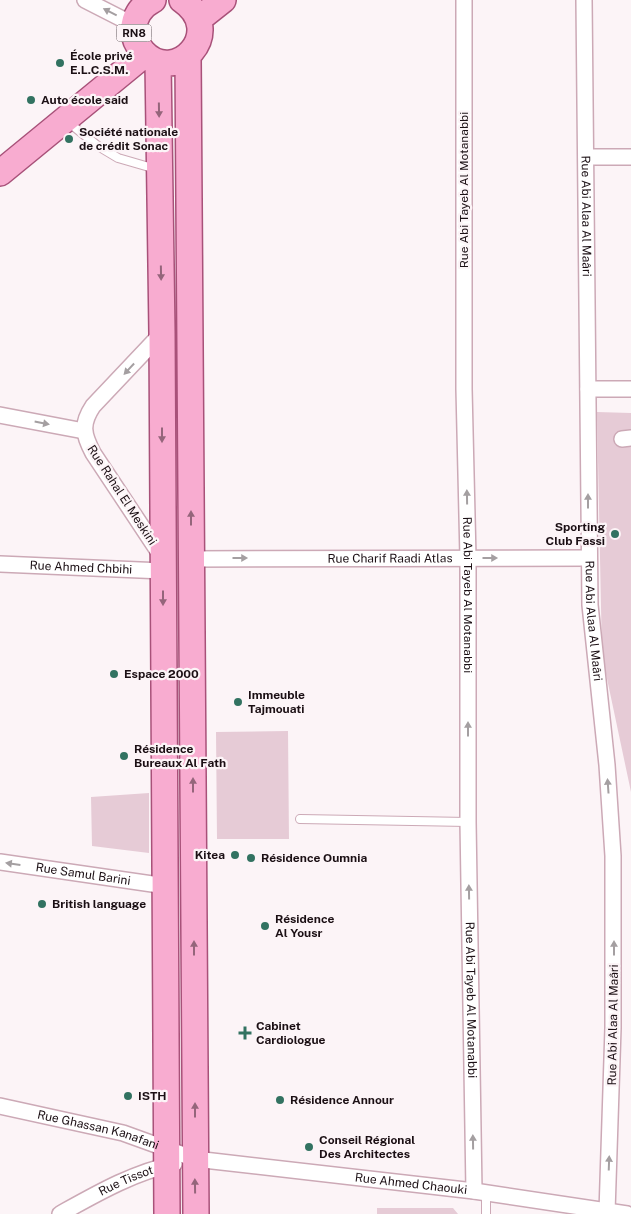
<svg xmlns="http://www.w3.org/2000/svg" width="631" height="1214" font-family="'Public Sans',sans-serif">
	<rect width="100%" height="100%" fill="#fcf4f7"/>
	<path fill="#e6cbd6" d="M597,412l34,1v379l-29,-137z
		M288,731l1,108h-72l-1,-107z
		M149,793v60l-57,-7 -1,-49z
		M377,1208h76l5,6h-81z"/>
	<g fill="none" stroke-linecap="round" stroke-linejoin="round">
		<defs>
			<path id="lane" d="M68,122l30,24 20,12 38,11
				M300,819l168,3
				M486,1192v22"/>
			<g id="street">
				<path d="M85,0l49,25"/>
				<path id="s1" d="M464,0v389l4,169v264l6,369"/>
				<path id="s2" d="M584,0l6,605 17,160 6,91v172l-6,184"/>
				<path d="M586,157h45"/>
				<path d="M588,389h43"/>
				<path d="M0,415l84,16"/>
				<path d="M622,439l9,-1"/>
				<path d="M162,557l-69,-104c-10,-19 -12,-29 0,-47l69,-73"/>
				<path id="s3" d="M191,559l398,-1"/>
				<path id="s4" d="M0,564l163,7"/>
				<path id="s5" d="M0,862l166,24"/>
				<path id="s6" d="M0,1106l123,27 72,26 279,32 153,23"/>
				<path id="s7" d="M60,1214c36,-20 74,-42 114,-50"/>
			</g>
			<path id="primary" d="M153,0c-12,6 -20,18 -19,31 0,8 4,15 9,21 32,35 85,-20 39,-52
				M199,19l24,-19
				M188,56l8,1158
				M158,62l4,271 5,881
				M0,173l145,-119"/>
		</defs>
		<use href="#lane" stroke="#cca9b6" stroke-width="10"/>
		<use href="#street" stroke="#cca9b6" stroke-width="18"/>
		<use href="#primary" stroke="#a85179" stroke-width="28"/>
		<use href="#lane" stroke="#fff" stroke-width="8"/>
		<use href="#street" stroke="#fff" stroke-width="15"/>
		<use href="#primary" stroke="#f8acd0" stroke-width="25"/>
	</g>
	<defs><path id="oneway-solid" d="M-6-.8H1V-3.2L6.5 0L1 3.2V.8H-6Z" transform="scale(1.25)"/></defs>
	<g fill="#a49fa1">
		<use href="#oneway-solid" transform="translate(110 12) rotate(-153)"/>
		<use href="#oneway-solid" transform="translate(129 369) rotate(133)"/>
		<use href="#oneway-solid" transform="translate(42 423) rotate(11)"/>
		<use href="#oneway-solid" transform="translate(467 497) rotate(-91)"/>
		<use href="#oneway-solid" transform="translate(588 501) rotate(-90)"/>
		<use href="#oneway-solid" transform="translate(240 558)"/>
		<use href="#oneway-solid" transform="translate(490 558)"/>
		<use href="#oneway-solid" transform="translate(468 729) rotate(-90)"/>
		<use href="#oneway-solid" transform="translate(608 786) rotate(-94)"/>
		<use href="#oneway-solid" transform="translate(13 864) rotate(-172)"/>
		<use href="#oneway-solid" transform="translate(469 892) rotate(-91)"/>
		<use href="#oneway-solid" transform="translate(614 948) rotate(-90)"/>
		<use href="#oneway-solid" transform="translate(473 1142) rotate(-91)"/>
		<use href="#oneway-solid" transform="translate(609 1163) rotate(-88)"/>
	</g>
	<g fill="#95657b">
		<use href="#oneway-solid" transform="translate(159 110) rotate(89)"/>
		<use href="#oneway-solid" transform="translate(161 273) rotate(89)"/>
		<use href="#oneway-solid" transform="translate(162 435) rotate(90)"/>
		<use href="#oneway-solid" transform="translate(191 518) rotate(-90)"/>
		<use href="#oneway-solid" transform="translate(163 598) rotate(90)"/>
		<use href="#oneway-solid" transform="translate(193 785) rotate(-90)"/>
		<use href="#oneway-solid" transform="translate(194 948) rotate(-90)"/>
		<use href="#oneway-solid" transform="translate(195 1110) rotate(-90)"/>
		<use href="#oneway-solid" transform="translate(195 1186) rotate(-91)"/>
	</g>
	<g fill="#327261" stroke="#fcf4f7" stroke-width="2">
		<circle cx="60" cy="63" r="5"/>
		<circle cx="31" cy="100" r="5"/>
		<circle cx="69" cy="139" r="5"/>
		<circle cx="615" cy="534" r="5"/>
		<circle cx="114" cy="674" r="5"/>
		<circle cx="238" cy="702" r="5"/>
		<circle cx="124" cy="756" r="5"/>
		<circle cx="235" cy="855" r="5"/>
		<circle cx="251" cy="858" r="5"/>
		<circle cx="42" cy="904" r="5"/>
		<circle cx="265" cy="926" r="5"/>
		<path d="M242.5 1025.5h5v5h5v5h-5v5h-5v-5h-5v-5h5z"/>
		<circle cx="128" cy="1096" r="5"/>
		<circle cx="280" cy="1100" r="5"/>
		<circle cx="309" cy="1147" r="5"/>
	</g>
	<g text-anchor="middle" stroke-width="4.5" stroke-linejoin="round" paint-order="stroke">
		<rect fill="#fcf4f7" stroke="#5e5458" stroke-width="1" x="116.5" y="24.5" width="35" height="17" rx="4"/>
		<g font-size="11" font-weight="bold" fill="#1b0f14">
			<text x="134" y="37">RN8</text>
		</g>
		<g font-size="12" font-weight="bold" fill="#1b0f14" stroke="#fcf4f7" text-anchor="start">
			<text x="70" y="60">École privé<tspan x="70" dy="14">E.L.C.S.M.</tspan></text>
			<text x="41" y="104">Auto école said</text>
			<text x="79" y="136">Société nationale<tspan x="79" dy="14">de crédit Sonac</tspan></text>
			<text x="605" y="531" text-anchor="end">Sporting<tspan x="605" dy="14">Club Fassi</tspan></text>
			<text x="124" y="678">Espace 2000</text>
			<text x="248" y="699">Immeuble<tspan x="248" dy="14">Tajmouati</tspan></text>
			<text x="134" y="753">Résidence<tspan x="134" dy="14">Bureaux Al Fath</tspan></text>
			<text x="225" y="859" text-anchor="end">Kitea</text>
			<text x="261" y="862">Résidence Oumnia</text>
			<text x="52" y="908">British language</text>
			<text x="275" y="923">Résidence<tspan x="275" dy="14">Al Yousr</tspan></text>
			<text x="256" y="1030">Cabinet<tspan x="256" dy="14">Cardiologue</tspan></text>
			<text x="138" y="1100">ISTH</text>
			<text x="290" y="1104">Résidence Annour</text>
			<text x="319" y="1144">Conseil Régional<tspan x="319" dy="14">Des Architectes</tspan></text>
		</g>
		<g font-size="12" fill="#1b0f14" stroke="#fcf4f7">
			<text transform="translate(464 190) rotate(-90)" y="4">Rue Abi Tayeb Al Motanabbi</text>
			<text dy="4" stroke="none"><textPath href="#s2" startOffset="216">Rue Abi Alaa Al Maâri</textPath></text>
			<text transform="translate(122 495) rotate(57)" y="4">Rue Rahal El Meskini</text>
			<text dy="4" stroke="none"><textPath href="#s3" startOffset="199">Rue Charif Raadi Atlas</textPath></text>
			<text dy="4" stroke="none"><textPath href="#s4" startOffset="81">Rue Ahmed Chbihi</textPath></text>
			<text dy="4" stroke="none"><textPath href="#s1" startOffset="595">Rue Abi Tayeb Al Motanabbi</textPath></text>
			<text dy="4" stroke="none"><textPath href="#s2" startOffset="621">Rue Abi Alaa Al Maâri</textPath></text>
			<text dy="4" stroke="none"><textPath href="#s5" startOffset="84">Rue Samul Barini</textPath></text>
			<text dy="4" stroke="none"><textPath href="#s1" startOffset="1000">Rue Abi Tayeb Al Motanabbi</textPath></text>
			<text transform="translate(613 1025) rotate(-89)" y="4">Rue Abi Alaa Al Maâri</text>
			<text dy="4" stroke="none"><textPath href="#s6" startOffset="101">Rue Ghassan Kanafani</textPath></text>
			<text dy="4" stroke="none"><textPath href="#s7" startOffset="74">Rue Tissot</textPath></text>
			<text dy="4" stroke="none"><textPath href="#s6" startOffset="420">Rue Ahmed Chaouki</textPath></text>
		</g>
	</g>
</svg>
